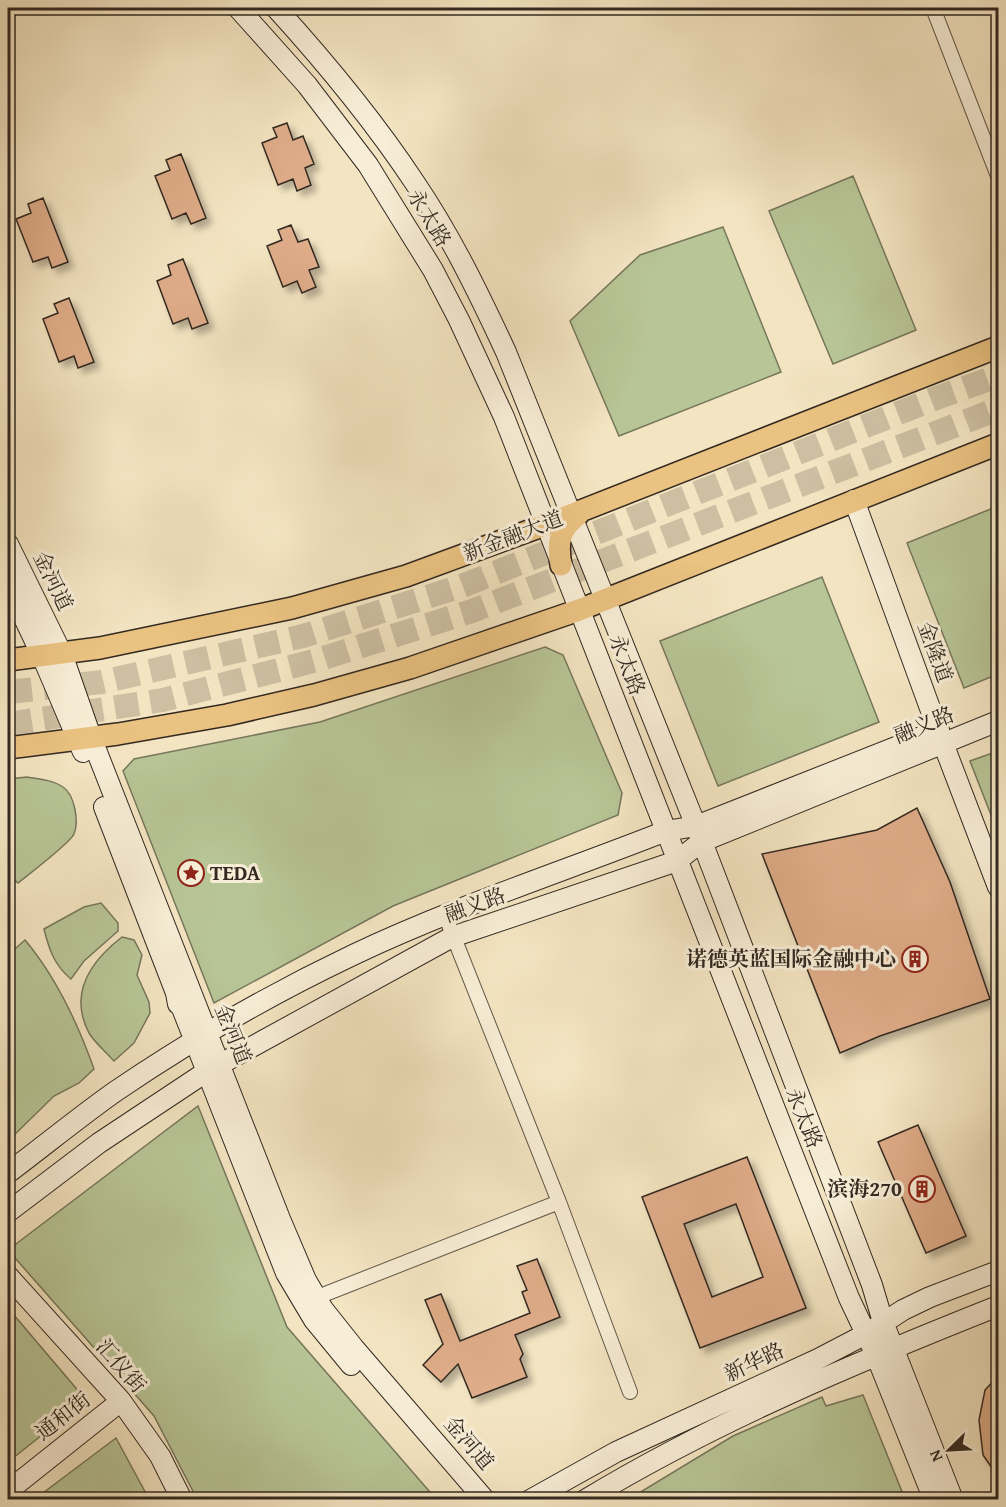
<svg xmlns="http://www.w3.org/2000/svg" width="1006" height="1507" font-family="'Gentium Book Plus','Noto Serif SC',serif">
	<defs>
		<filter id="shadow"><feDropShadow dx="5.5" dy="5.5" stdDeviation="3" flood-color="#0004"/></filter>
	</defs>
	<rect width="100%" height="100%" fill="#f4e5c2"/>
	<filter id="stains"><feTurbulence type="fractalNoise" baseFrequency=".00333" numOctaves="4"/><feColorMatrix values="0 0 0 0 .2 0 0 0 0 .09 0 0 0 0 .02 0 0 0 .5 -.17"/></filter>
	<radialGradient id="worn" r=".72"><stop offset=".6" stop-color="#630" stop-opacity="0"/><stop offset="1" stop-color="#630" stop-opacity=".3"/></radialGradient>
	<path fill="#b8c596" stroke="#76775c" stroke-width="1.5" d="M853,176l63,154 -83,34 -64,-153z
		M723,227l58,145 -162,64 -49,-115 70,-66z
		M998,506v168l-34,14 -57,-145z
		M822,577l57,145 -161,64 -58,-145z
		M545,647l18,8 59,138 -4,22 -225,91 -179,97 -91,-232 11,-12 186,-37z
		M998,751v82l-28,-72z
		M27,777c12,2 26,3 36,10 12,8 16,35 11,47 -4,9 -46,41 -56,49l-10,-9v-95z
		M101,903l17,20v8l-34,30 -13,18c-17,-14 -22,-30 -27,-50l40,-22z
		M122,937l12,3 8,15 -5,20 12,27 1,11 -16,30 -20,18c-8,-9 -19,-18 -25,-28 -21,-40 2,-72 33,-96z
		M25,940c31,37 53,84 69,129l-15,14 -25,13 -46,45v-186z
		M198,1106l89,221 149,172h-239l-43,-83 -146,-166z
		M8,1308l78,92 -78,62z
		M863,1395l42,104h-276l104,-63 89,-39 4,9z
		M116,1438l33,61h-114z"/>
	<path fill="#deac88" stroke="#332921" stroke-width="1.5" fill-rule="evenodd" filter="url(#shadow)" d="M287,123l6,17 10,-4 11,28 -9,4 6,17 -14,6 -4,-12 -15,6 -16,-42 15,-6 -4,-9z
		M181,154l25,64 -15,6 -5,-11 -14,6 -17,-43 15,-6 -4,-10z
		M43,198l25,64 -16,6 -4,-11 -15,5 -17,-43 15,-6 -3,-9z
		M291,225l7,17 10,-3 11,28 -10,3 7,17 -14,6 -5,-12 -14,6 -16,-41 15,-6 -4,-10z
		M183,259l25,64 -16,6 -4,-11 -15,6 -16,-43 14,-6 -3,-10z
		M69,298l25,64 -16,6 -4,-12 -15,6 -16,-43 15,-6 -4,-9z
		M917,808l33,74 40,117 -110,37 -40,17 -78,-199 115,-24z
		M918,1125l48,111 -40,17 -48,-111z
		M747,1157l59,151 -106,40 -58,-151zM736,1204l27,73 -51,20 -28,-73z
		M537,1259l23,58 -45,18 8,19 -3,5 7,18 -55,21 -14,-34 -17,18 -18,-17 20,-21 -18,-44 16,-6 19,47 70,-28 -8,-21 5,-2 -10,-24z
		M999,1375v103l-16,-23 -4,-35 6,-30z"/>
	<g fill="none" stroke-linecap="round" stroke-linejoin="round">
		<path stroke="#cdbfa2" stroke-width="24" stroke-dasharray="24 12" stroke-linecap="butt" d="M8,692l94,-10 201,-46 159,-50 477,-189 59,-21
			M8,724l155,-24 154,-40 155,-49 526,-202"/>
		<defs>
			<path id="street" d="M933,8l65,168
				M445,915l114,287
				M310,1300l249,-98 71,190"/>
			<path id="secondary" d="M238,8l69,77 61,80 65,105 26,50 45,97 345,881 27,57 58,145
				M276,8c50,55 98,113 139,175 36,53 64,111 91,169l190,474 176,459 11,37 70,178
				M854,500l84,230 60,157
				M8,544l54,110 29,83 189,482 26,61 17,29 31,39 131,152
				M8,584l34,72 41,96
				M104,807l72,186 2,11
				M176,993l110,280 28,47 37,45
				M8,1173c36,-27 71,-56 108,-82 75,-51 155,-97 237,-136 101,-48 209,-83 313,-124l30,-5 243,-96
				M8,1212l91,-69 107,-71 246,-135 225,-76 24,-19 297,-121
				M8,1276l113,125 39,55 22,44
				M8,1491l113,-90
				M530,1500l86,-48 202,-93 48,-25 37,-24 27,-13 68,-26
				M585,1500c131,-79 272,-138 413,-194"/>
			<path id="primary" d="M561,565c-4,-22 -2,-36 17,-50
				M8,660l92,-12 192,-40 114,-32 139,-51 453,-178
				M8,748l110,-14 109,-19 87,-20 96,-27 169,-58 419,-166"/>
		</defs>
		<use href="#street" stroke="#635849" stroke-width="16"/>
		<use href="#secondary" stroke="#332921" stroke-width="22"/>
		<use href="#primary" stroke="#332921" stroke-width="24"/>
		<use href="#street" stroke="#f8eed7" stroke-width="14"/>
		<use href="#secondary" stroke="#f8eed7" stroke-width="20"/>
		<use href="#primary" stroke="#eac281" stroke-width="21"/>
	</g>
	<defs>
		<symbol id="sight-ring" viewBox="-11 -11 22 22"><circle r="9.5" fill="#f8eed7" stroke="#8f2418" stroke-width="1.5"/><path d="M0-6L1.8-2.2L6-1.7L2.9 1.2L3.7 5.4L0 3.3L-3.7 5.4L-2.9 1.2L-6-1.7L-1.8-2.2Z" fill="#8f2418"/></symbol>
		<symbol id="building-ring" viewBox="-11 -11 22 22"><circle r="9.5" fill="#f8eed7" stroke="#8f2418" stroke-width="1.5"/><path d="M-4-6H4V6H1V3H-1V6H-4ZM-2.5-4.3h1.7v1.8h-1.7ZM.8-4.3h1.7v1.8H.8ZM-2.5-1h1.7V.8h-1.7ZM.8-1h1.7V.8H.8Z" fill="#8f2418"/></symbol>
	</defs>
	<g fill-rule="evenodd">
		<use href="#sight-ring" x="176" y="858" width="30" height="30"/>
		<use href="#building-ring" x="900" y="944" width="30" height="30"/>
		<use href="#building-ring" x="907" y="1174" width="30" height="30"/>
	</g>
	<g text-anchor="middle" stroke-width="6" stroke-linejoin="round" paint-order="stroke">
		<g font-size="21" fill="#332921" stroke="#f8eed7">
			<text transform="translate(429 218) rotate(59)" y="7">永太路</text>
			<text transform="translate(513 536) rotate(-21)" y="7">新金融大道</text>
			<text transform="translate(53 581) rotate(64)" y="7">金河道</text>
			<text transform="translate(935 652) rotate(70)" y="7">金隆道</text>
			<text transform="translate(627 665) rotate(69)" y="7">永太路</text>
			<text transform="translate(924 725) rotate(-22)" y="7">融义路</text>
			<text transform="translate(475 905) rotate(-20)" y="7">融义路</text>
			<text transform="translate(233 1034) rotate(68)" y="7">金河道</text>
			<text transform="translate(804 1118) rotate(68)" y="7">永太路</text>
			<text transform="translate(754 1362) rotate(-25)" y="7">新华路</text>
			<text transform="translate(121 1366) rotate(49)" y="7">汇仪街</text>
			<text transform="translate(63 1416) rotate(-38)" y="7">通和街</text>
			<text transform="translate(469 1443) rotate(49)" y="7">金河道</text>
		</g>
		<g font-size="21" font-weight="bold" fill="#332921" stroke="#f8eed7" text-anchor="end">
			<text x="210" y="880" text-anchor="start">TEDA</text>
			<text x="896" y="966">诺德英蓝国际金融中心</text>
			<text x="902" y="1196">滨海270</text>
		</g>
	</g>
	<rect width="1006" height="1507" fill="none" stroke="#f4e5c2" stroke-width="30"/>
	<rect x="9" y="9" width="988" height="1489" fill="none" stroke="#332921" stroke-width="3"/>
	<rect x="15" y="15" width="976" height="1477" fill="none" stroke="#332921" stroke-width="1.5"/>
	<g transform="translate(949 1450) rotate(246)" stroke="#f8eed7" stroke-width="4.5" paint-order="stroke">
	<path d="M0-4.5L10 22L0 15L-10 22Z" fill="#332921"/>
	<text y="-9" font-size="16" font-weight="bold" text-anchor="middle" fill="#332921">N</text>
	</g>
	<rect width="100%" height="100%" filter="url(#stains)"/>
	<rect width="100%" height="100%" fill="url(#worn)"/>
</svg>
